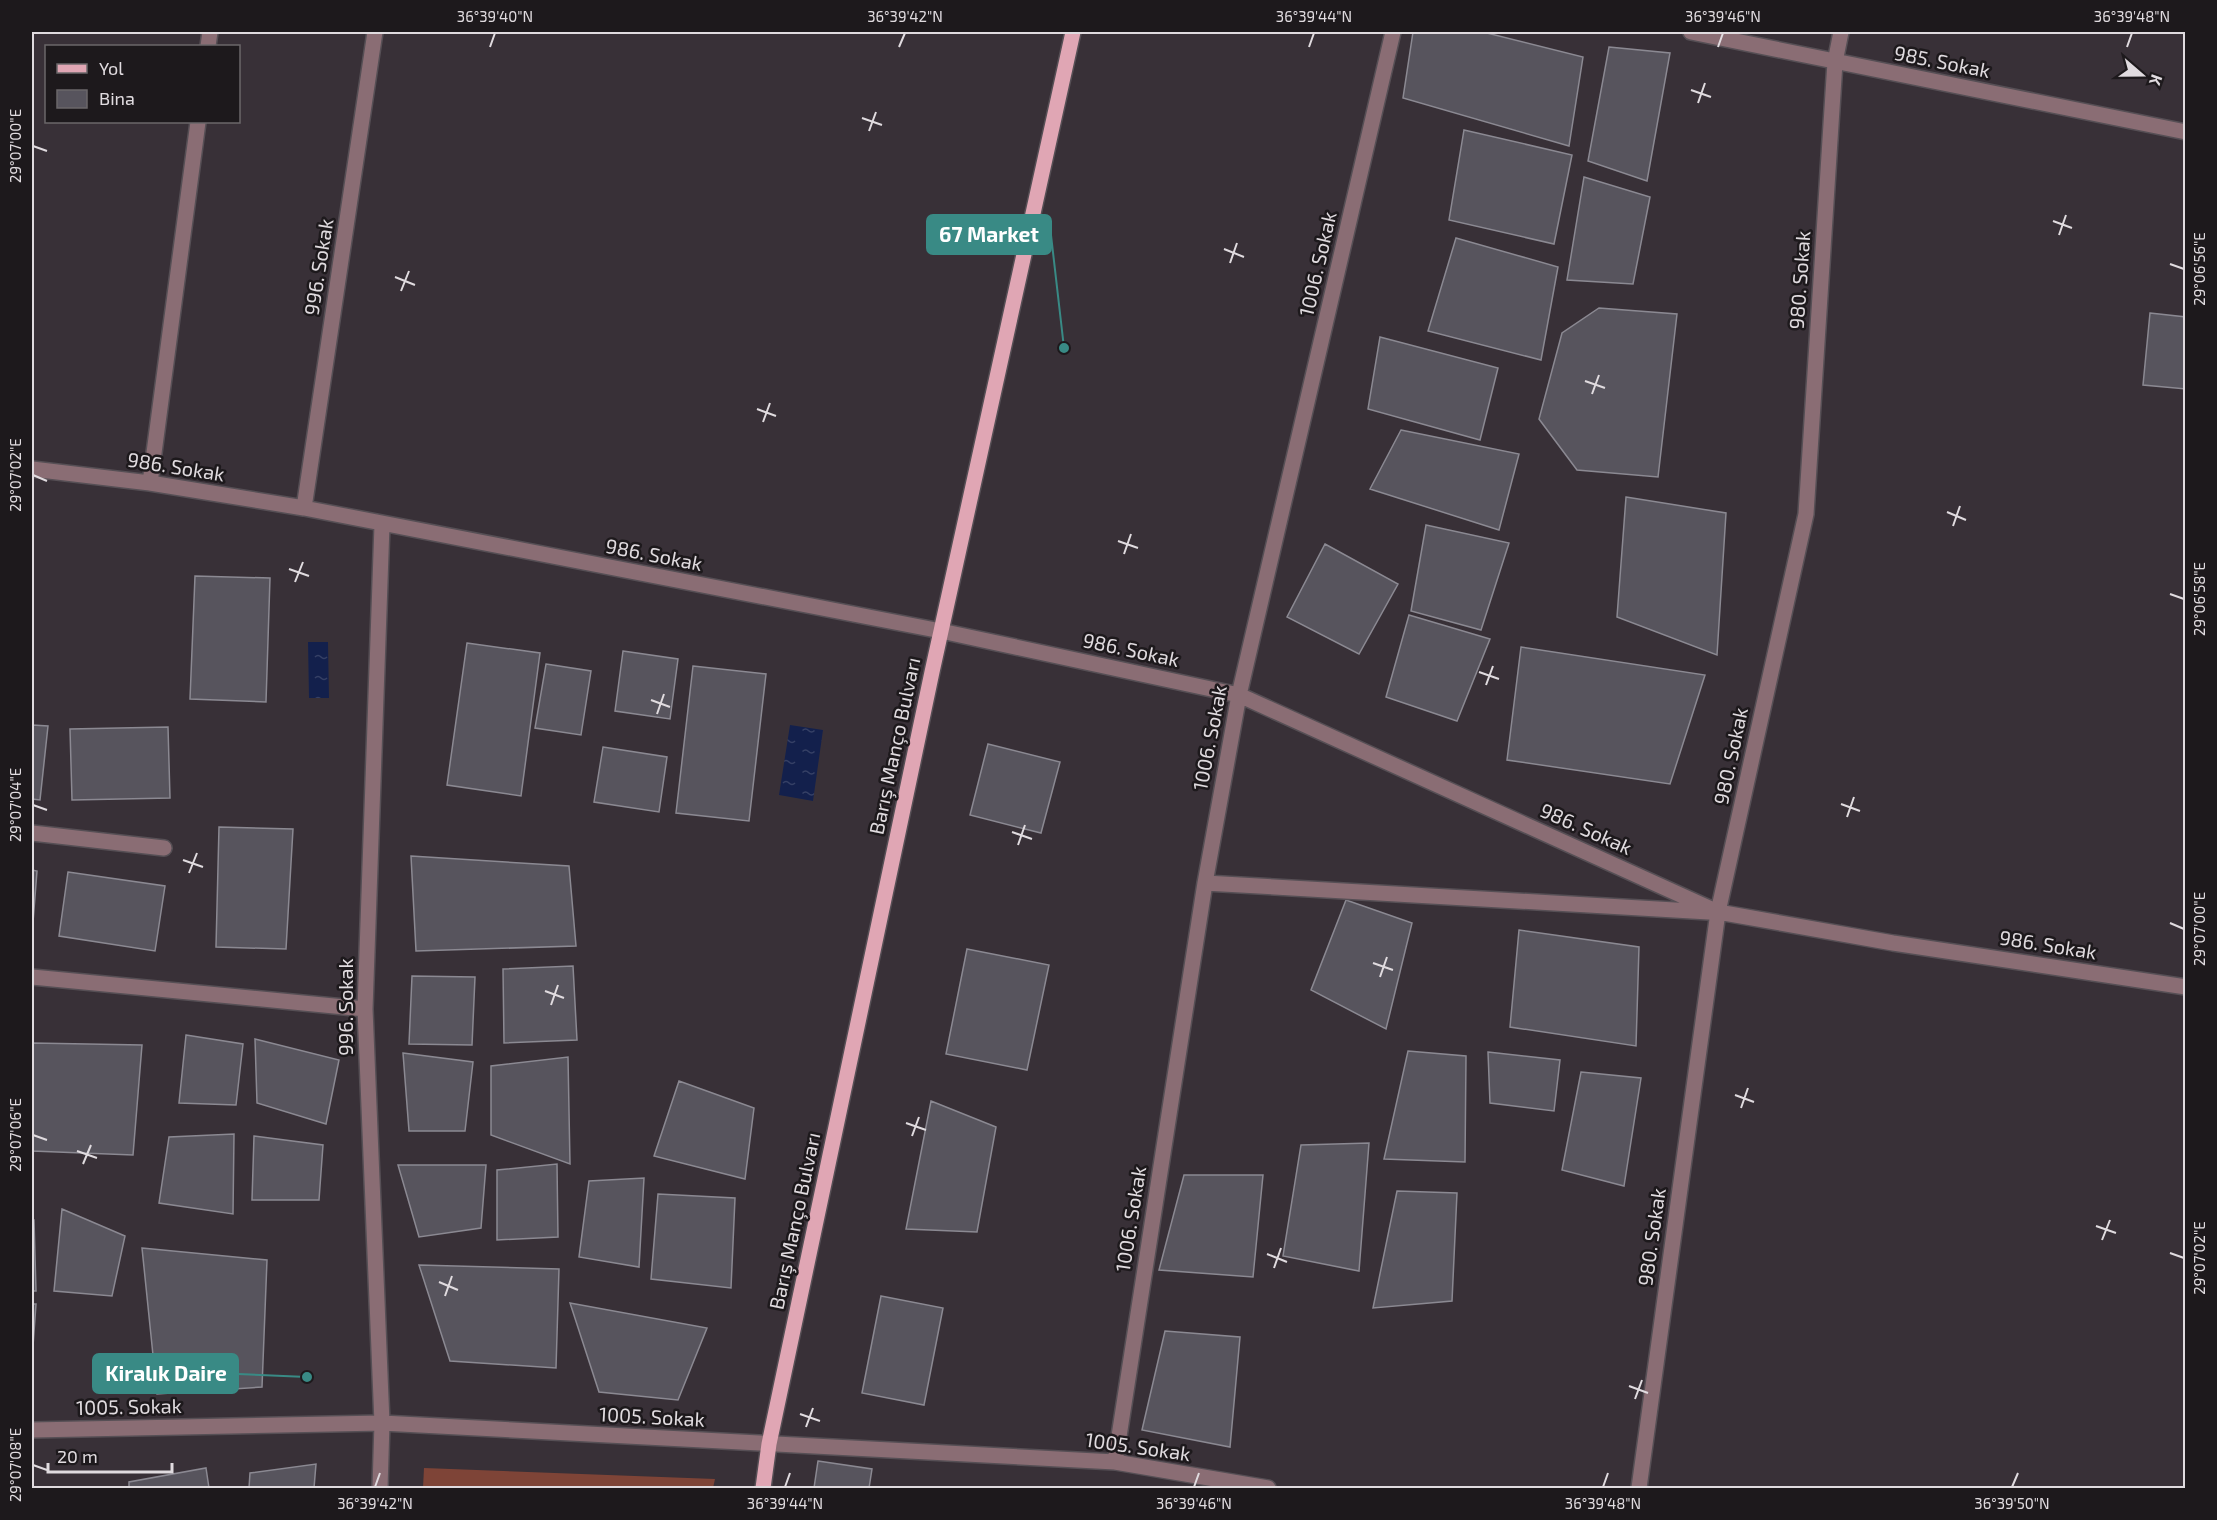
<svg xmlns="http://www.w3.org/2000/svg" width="2217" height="1520" font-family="'Exo 2',sans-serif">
	<defs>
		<pattern id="water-ripples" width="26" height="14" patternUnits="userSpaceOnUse" patternTransform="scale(1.5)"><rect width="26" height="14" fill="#13204c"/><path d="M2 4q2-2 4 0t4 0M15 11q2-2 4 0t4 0" fill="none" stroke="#354065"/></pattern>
	</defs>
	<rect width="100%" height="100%" fill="#383037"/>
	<path fill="#7e4437" d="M424,1468l291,11 -2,9h-290z"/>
	<path fill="url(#water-ripples)" d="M308,642h20l1,56h-20z
		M790,725l33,5 -10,71 -34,-6z"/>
	<path fill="#57545d" stroke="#8b8992" stroke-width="1.5" d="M1413,32h70l100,25 -14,89 -166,-48z
		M1609,47l61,6 -23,128 -59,-20z
		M1464,130l108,25 -18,89 -105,-24z
		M1584,177l66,20 -17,87 -66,-4z
		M1456,238l102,29 -17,93 -113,-29z
		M1599,308l78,6 -19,163 -81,-7 -38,-51 23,-86z
		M2150,313l36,4v72l-43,-4z
		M1380,337l118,31 -18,72 -112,-31z
		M1401,430l118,24 -20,76 -129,-41z
		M1626,497l100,16 -9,142 -100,-38z
		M1426,525l83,18 -28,87 -70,-19z
		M1325,544l73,40 -39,70 -72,-37z
		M195,576l75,2 -4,124 -76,-3z
		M1409,615l81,24 -33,82 -71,-24z
		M467,643l73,10 -19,143 -74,-11z
		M1521,647l184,28 -35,109 -163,-24z
		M623,651l55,8 -8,60 -55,-8z
		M546,664l45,7 -10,64 -46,-7z
		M693,666l73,8 -17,147 -73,-8z
		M32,725l16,1 -8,74 -8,-1z
		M168,727l2,71 -98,2 -2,-71z
		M988,744l72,18 -19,71 -71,-18z
		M603,747l64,10 -8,55 -65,-10z
		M219,827l74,2 -7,120 -70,-2z
		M411,856l158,10 7,80 -160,5z
		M32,870l5,1 -5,64z
		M68,872l97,14 -10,65 -96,-15z
		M1346,900l66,23 -26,106 -75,-39z
		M1519,930l120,17 -3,99 -126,-19z
		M967,949l82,16 -22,105 -81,-16z
		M573,966l4,74 -73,3 -1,-74z
		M412,976l63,1 -3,68 -63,-1z
		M186,1035l57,9 -7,61 -57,-2z
		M255,1039l84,21 -13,64 -69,-21z
		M32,1043l110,2 -9,110 -101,-4z
		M1408,1051l58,5 -1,106 -81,-3z
		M1488,1052l72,8 -6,51 -64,-8z
		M403,1053l70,9 -8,69h-56z
		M568,1057l2,107 -79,-29v-69z
		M1581,1072l60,6 -17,108 -62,-16z
		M679,1081l75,27 -9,71 -91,-23z
		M931,1101l65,26 -19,105 -71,-3z
		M234,1134l-1,80 -74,-11 10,-66z
		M254,1136l69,9 -4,55h-67z
		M1369,1143l-10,128 -76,-15 18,-111z
		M557,1164l1,73 -61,3v-70z
		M398,1165h88l-5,63 -62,9z
		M1184,1175h79l-10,102 -94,-7z
		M644,1178l-5,89 -60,-10 10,-76z
		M1397,1191l60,2 -5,108 -79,7z
		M658,1194l77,4 -4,90 -80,-9z
		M62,1209l63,27 -13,60 -58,-5z
		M32,1220h2l2,71h-4z
		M142,1248l125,12 -5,127 -105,7z
		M419,1265l140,4 -3,99 -106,-7z
		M881,1296l62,12 -19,97 -62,-12z
		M570,1303l137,25 -29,72 -79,-8z
		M32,1304h4l-4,56z
		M1165,1331l75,6 -10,110 -88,-17z
		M818,1461l54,8 -3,19h-55z
		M316,1464l-2,24h-65l1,-15z
		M206,1468l3,20h-80v-6z"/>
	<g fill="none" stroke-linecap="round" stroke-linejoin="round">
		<defs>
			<path id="minor" d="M1691,32l495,100
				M208,46l2,-14
				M32,469l118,14 154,25 637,123 298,64 479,217 175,31 293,44
				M150,483l48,-361
				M304,508l71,-476
				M32,833l132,15
				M1205,883l504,29
				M32,977l333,32
				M32,1430l350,-7 733,39 153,26
				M1115,1462l90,-579 34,-188 154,-663
				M380,1488l2,-65 -17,-414 17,-484
				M1639,1488l79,-576 88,-398 29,-452 6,-30"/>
			<path id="major" d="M763,1488l6,-44 163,-772 141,-640"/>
		</defs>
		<use href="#minor" stroke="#564f55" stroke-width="18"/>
		<use href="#major" stroke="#564f55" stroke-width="18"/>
		<use href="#minor" stroke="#8a6d74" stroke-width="15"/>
		<use href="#major" stroke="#e0a6b4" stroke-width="15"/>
	</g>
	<path fill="none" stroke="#e0dbdf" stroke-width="2" d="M490,47l5,-14M899,47l6,-14M1309,47l5,-14M1718,47l5,-14M2127,47l5,-14M1691,90l20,7M1698,103l7,-20M862,118l20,7M869,131l7,-19M33,146l14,5M2053,221l19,7M2059,235l7,-20M1224,249l20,8M1230,263l7,-20M2170,264l14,5M395,277l20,8M401,291l8,-20M1585,381l20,7M1592,394l7,-19M757,409l19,7M763,422l7,-19M33,475l14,6M1947,512l19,8M1953,526l7,-20M1118,541l20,7M1124,554l7,-20M289,569l20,7M295,582l8,-20M2170,594l14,5M1479,672l20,7M1486,685l7,-19M651,700l19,7M657,714l7,-20M1841,804l19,7M33,805l14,5M1847,817l7,-20M1012,832l20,7M1018,845l7,-20M183,860l20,7M189,873l8,-20M2170,923l14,6M1373,963l20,7M1380,977l7,-20M545,991l19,7M551,1005l7,-20M1735,1095l19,7M1741,1108l7,-20M906,1123l20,7M33,1135l14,5M912,1136l7,-19M77,1151l20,7M83,1164l8,-19M2096,1226l20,7M2102,1240l8,-20M2170,1253l14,5M1267,1254l20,8M1274,1268l7,-20M439,1282l19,8M445,1296l7,-20M1629,1386l19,7M1635,1399l7,-19M800,1414l20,7M806,1427l7,-19M33,1465l14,5M375,1487l5,-14M785,1487l5,-14M1194,1487l5,-14M1603,1487l5,-14M2012,1487l6,-14"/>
	<g text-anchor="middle" stroke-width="5" stroke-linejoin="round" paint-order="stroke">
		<g font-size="20" fill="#e0dbdf" stroke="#1d191c">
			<text transform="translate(1942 62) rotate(11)" y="7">985. Sokak</text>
			<text transform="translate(1318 264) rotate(-77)" y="7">1006. Sokak</text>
			<text transform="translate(319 267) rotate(-81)" y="7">996. Sokak</text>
			<text transform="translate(1800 280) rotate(-86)" y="7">980. Sokak</text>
			<text transform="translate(176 467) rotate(9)" y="7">986. Sokak</text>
			<text transform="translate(654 555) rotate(11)" y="7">986. Sokak</text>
			<text transform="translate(1131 650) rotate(12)" y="7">986. Sokak</text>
			<text transform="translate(1210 738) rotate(-79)" y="7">1006. Sokak</text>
			<text transform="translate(895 746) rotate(-78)" y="7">Barış Manço Bulvarı</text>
			<text transform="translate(1731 756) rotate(-78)" y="7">980. Sokak</text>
			<text transform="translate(1586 829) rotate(24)" y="7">986. Sokak</text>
			<text transform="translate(2048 945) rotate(9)" y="7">986. Sokak</text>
			<text transform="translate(346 1007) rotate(-90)" y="7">996. Sokak</text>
			<text transform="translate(1131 1219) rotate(-81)" y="7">1006. Sokak</text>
			<text transform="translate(795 1221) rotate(-78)" y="7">Barış Manço Bulvarı</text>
			<text transform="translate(1652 1237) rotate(-82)" y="7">980. Sokak</text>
			<text transform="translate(129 1407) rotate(-1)" y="7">1005. Sokak</text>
			<text transform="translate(652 1417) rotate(3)" y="7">1005. Sokak</text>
			<text transform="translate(1138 1447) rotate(8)" y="7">1005. Sokak</text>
		</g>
	</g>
	<path fill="none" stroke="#398a85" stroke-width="2" d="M1064 348L1051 235M307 1377L238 1374"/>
	<g fill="#398a85" stroke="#1d191c" stroke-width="2">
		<circle cx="1064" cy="348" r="6"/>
		<circle cx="307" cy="1377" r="6"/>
	</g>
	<g fill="#398a85" stroke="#398a85" stroke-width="2">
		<rect x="927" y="215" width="124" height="39" rx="6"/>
		<rect x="93" y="1354" width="145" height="39" rx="6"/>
	</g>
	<g font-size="21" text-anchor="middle" font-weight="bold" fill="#fff">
		<text x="989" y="242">67 Market</text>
		<text x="166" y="1381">Kiralık Daire</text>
	</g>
	<rect width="2217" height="1520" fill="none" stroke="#1d191c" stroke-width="66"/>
	<rect x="45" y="45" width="195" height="78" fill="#1d191c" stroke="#6b676a" stroke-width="1.5"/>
	<rect x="57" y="64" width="30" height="9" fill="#e0a6b4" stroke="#6b676a" stroke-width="1.5"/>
	<text x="99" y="75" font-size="18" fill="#e0dbdf">Yol</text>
	<rect x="57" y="90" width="30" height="18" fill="#57545d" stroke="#6b676a" stroke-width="1.5"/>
	<text x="99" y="105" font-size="18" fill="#e0dbdf">Bina</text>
	<g transform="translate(2142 75) rotate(110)" stroke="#1d191c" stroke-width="4.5" paint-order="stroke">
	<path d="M0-4.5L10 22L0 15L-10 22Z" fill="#e0dbdf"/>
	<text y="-9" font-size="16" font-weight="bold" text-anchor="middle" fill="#e0dbdf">K</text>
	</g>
	<path d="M48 1463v9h124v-9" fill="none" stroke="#e0dbdf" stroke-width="3"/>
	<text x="57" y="1463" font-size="18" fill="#e0dbdf" stroke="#1d191c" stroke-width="4.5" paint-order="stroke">20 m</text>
	<rect x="33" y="33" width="2151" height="1454" fill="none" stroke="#e0dbdf" stroke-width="2"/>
	<g font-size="15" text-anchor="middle" fill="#e0dbdf">
		<text x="495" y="22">36°39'40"N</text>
		<text x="905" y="22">36°39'42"N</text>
		<text x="1314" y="22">36°39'44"N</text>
		<text x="1723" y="22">36°39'46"N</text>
		<text x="2132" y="22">36°39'48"N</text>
		<text transform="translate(16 146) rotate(-90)" y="5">29°07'00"E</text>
		<text transform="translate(2200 269) rotate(-90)" y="5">29°06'56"E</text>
		<text transform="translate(16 475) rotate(-90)" y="5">29°07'02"E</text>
		<text transform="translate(2200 599) rotate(-90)" y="5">29°06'58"E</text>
		<text transform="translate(16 805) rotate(-90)" y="5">29°07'04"E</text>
		<text transform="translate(2200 929) rotate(-90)" y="5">29°07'00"E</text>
		<text transform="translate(16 1135) rotate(-90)" y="5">29°07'06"E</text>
		<text transform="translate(2200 1258) rotate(-90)" y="5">29°07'02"E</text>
		<text transform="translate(16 1465) rotate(-90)" y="5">29°07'08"E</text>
		<text x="375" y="1509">36°39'42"N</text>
		<text x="785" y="1509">36°39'44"N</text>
		<text x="1194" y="1509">36°39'46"N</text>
		<text x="1603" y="1509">36°39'48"N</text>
		<text x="2012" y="1509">36°39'50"N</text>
	</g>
</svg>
